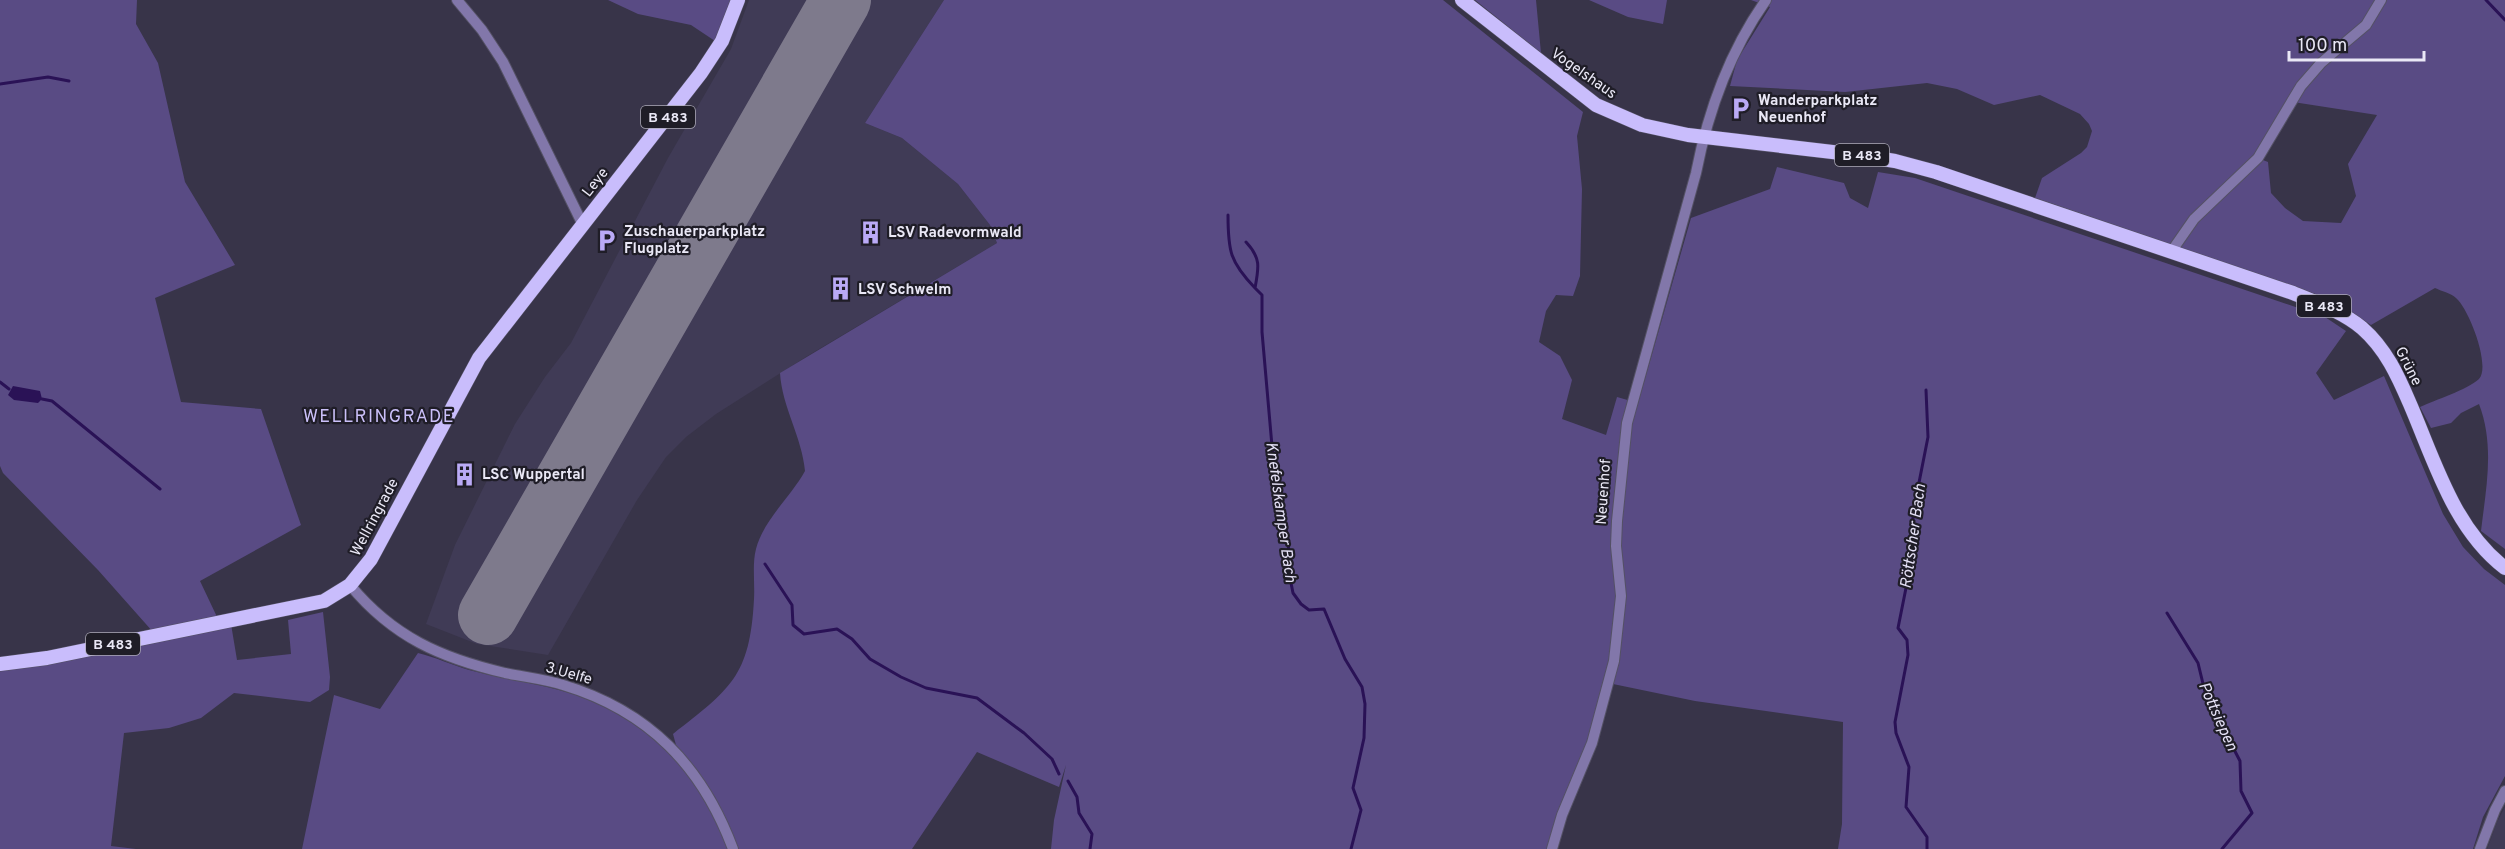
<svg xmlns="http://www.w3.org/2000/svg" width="2505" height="849" font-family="Overpass,sans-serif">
	<rect width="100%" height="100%" fill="#383449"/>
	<path fill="#403b56" d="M749,0h195l-79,123 37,15 56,46 32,41 7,18 -188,112 -93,59 -30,23 -20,20 -29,43 -89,155 -71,-11 -51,-20 29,-79 60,-121 30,-47 26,-34 97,-185 63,-109z
		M2505,807v42h-18l10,-27z"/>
	<path fill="#594b84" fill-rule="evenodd" d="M0,0h137l-1,24 22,39 27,119 50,83 -80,33 26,104 80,7 40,116 -101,56 18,38 -65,13 -55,-62 -95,-97 -3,-7z
		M608,0h123l-16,41 -24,-16 -53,-11z
		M944,0h499l140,112 -6,24 5,53 -2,87 -7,20 -17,-1 -10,16 -7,31 21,14 12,24 -10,39 44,16 11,-38 21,6 53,-185 79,-29 7,-22 67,16 6,15 18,10 10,-36 37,6 410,139 21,14 -30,42 18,27 50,-24 59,138 20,33 21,22 21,16v191l-22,41 -10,32h-635l4,-25 1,-102 -148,-21 -82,-17 -4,-15 -21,73 -39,107h-498l3,-29 12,-55 -7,22 -82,-35 -65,97h-174l-23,-52 -39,-52 -3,-11c57,-45 77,-57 81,-135 1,-16 -2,-35 2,-50 8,-30 34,-51 49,-78 -3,-34 -23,-64 -25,-98l217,-130 -7,-18 -32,-41 -56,-46 -37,-15z
		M1475,0h61l5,53z
		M1589,0h78l-4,24 -35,-7z
		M1751,0h754v549l-24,-18c5,-43 14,-85 -2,-127l-18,9 -10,10 -20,5 -11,-21c15,-7 47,-17 59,-28 12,-13 -10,-70 -23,-81 -5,-5 -15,-7 -21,-10l-64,37 -38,-25 -298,-102 7,-20 39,-25 6,-6 5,-16 -3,-7 -9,-10 -40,-19 -46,10 -37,-16 -30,-6 -82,9 -115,-6 7,-26 33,-53zM2293,102l84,13 -29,49 8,32 -15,27 -38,-2 -18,-13 -14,-15 -3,-31 -13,-5z
		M323,612l7,65 -1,13 -19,12 -76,-9 -33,25 -32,10 -45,5 -13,113 25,3h-136v-183l231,-42 6,36 54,-6 -3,-34z
		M418,653c17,4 34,12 51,17 30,8 60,12 90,20 63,17 115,57 149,113 8,14 13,31 20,46h-426l32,-154 46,14z"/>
	<path fill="#2a1256" d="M13,386l27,5 2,8 -4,4 -24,-3 -6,-5z"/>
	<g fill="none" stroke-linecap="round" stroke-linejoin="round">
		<path stroke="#2a1256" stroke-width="3" d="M2486,0l19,20
			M0,84l48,-7 21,4
			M1228,215c0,36 2,47 27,73
			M1246,242c15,16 13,25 9,46l7,7v37l12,137 14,70 2,39 3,15 8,11 8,6 15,-1 21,50 17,28 3,17 -1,34 -11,50 8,22 -10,39
			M0,382l9,7
			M1926,390l2,47 -15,76v40l-15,75 9,12 1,15 -13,67 1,11 13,34 -3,40 21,30v12
			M42,399l10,2 108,88
			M765,564l27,41 1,20 11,9 33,-5 15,10 18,20 31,18 25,11 51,10 47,35 28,26 7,15
			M2167,613l31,50 7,29 20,32 -3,6 4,4 14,27 1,30 11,22 -30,36
			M1068,781l9,16 2,16 13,21 -2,15"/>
		<path stroke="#7e7a8c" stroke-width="60" d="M488,615l353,-615"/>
		<defs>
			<path id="minor" d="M457,0l25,30 21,32 80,163
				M2171,252l23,-33 64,-61 43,-72 20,-23 45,-38 15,-25
				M350,585c43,52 91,73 155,88 19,4 39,6 58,12 86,26 139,81 170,164
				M1552,849l10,-34 30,-72 22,-82 7,-65 -5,-50 1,-25 10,-98 69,-250c12,-62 34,-122 70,-173
				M2480,849l15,-39 10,-19"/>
			<path id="major" d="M1462,0l134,105 46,20 46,10 170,20 37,6 41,11 357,121c24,10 48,18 69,35 24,21 36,48 48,76 25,58 44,125 95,164
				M0,664l47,-6 277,-57 26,-16 21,-26 108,-201 222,-285 21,-32 16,-41"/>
		</defs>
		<use href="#minor" stroke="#545165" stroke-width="12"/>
		<use href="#major" stroke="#545165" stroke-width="15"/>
		<use href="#minor" stroke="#8277aa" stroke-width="10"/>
		<use href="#major" stroke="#c9bdfc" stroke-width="14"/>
	</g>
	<defs>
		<symbol id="parking-bare" viewBox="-9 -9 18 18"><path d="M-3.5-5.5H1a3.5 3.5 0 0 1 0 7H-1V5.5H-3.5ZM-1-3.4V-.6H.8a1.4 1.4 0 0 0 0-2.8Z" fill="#baaaf6" stroke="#1f1d27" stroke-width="2.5" paint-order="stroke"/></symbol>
		<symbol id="building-bare" viewBox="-9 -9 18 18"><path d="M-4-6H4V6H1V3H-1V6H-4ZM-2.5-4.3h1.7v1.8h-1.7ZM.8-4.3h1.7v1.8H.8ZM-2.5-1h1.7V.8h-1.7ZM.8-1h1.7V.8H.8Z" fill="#baaaf6" stroke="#1f1d27" stroke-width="2.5" paint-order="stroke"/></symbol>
	</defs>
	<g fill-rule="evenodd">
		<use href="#parking-bare" x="1724" y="92" width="33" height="33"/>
		<use href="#building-bare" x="854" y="216" width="33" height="33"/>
		<use href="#parking-bare" x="590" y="224" width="33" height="33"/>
		<use href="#building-bare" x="824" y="272" width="33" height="33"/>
		<use href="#building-bare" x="448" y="458" width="33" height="33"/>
	</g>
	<g text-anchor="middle" stroke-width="4.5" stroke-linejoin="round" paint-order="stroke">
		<g fill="#1f1d27" stroke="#adabb8" stroke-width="1.5">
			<rect x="641" y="106" width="54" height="22" rx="4.5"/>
			<rect x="1835" y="144" width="54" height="22" rx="4.5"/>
			<rect x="2297" y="295" width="54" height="22" rx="4.5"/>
			<rect x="86" y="633" width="54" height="22" rx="4.5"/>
		</g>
		<g font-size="14" font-weight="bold" fill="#eae8f6">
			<text x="668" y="122">B 483</text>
			<text x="1862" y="160">B 483</text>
			<text x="2324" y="311">B 483</text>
			<text x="113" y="649">B 483</text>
		</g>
		<g font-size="15" fill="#eae8f6" stroke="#1f1d27">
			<text transform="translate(1584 73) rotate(35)" y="5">Vogelshaus</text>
			<text transform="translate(595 182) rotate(-52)" y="5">Leye</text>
			<text transform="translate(2409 366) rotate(63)" y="5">Grüne</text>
			<text transform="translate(1603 492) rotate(-86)" y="5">Neuenhof</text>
			<text transform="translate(374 517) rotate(-62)" y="5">Wellringrade</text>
			<text transform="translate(569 673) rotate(16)" y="5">3.Uelfe</text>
		</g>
		<g font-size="15" font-weight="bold" fill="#eae8f6" stroke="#1f1d27" text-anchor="start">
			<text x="1758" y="105">Wanderparkplatz<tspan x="1758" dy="17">Neuenhof</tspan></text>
			<text x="624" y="236">Zuschauerparkplatz<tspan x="624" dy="17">Flugplatz</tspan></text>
			<text x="888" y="237">LSV Radevormwald</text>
			<text x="858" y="294">LSV Schwelm</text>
			<text x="482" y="479">LSC Wuppertal</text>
		</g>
		<g font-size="16" font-style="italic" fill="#e4e0f5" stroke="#1f1d27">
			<text transform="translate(1282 512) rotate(82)" y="6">Knefelskamper Bach</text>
			<text transform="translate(1912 536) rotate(-82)" y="6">Röttscher Bach</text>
			<text transform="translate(2219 716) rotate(66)" y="6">Pottsiepen</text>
		</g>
		<g font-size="18" letter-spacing="1.5" fill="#cbc0f9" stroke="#1f1d27">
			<text x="379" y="422">WELLRINGRADE</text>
		</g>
	</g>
	<path d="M2289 51v9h135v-9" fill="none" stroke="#eae8f6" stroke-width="3"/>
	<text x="2298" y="51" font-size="18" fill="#eae8f6" stroke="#1f1d27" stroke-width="4.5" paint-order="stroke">100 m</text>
</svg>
